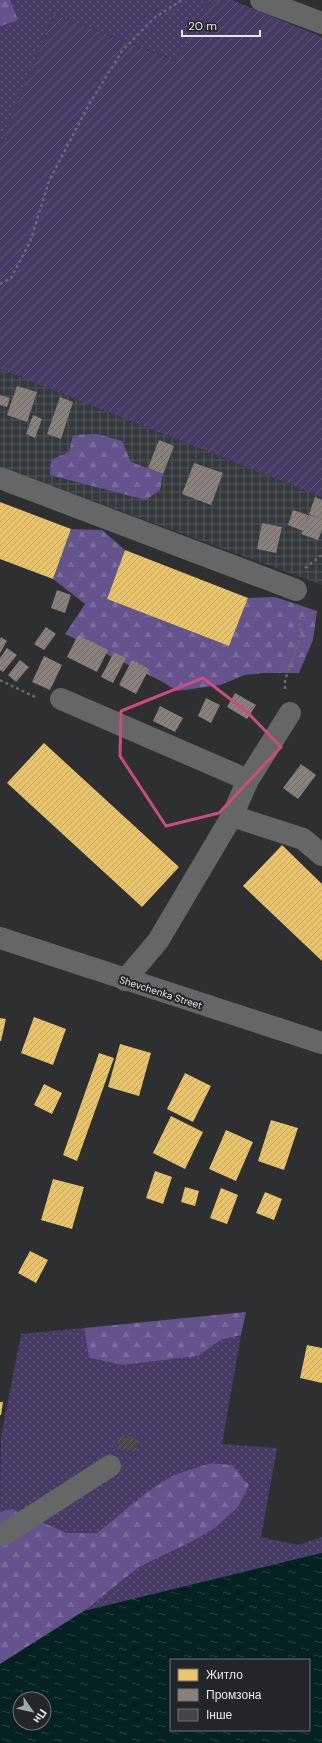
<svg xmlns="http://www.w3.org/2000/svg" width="322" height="1743" font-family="'DM Sans',sans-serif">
	<defs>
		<pattern id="industrial-grid" width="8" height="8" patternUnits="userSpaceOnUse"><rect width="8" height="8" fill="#333a3e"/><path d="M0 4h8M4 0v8" fill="none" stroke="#51565a"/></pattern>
		<pattern id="grass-dots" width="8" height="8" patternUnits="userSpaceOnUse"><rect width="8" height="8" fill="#473a65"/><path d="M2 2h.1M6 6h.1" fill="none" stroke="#62567b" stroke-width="1.8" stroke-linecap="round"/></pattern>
		<pattern id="forest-firs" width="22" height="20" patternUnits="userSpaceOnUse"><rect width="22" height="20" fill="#64538c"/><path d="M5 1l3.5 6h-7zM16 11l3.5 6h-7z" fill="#7a6c9c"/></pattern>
		<pattern id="garden-furrows" width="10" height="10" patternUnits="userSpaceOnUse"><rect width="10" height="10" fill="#473a65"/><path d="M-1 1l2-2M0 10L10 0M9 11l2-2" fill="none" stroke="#62567b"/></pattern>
		<pattern id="water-ripples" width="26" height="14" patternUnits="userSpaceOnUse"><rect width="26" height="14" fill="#042221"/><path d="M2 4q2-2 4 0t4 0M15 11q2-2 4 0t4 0" fill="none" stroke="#294241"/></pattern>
		<pattern id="homes-hatch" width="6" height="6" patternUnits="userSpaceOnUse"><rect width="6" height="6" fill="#e9c46a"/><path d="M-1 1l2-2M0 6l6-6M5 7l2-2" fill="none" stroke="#c0a461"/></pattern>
		<pattern id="industry-hatch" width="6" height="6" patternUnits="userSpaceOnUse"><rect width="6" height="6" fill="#8a817c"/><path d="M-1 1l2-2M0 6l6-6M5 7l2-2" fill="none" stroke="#726c69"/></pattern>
		<pattern id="building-hatch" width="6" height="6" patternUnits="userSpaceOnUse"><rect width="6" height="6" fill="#444546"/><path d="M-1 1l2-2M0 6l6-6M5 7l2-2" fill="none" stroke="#5f6061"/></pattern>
	</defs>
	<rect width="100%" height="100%" fill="#2e2f30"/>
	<path fill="url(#industrial-grid)" d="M0,369l322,128v88l-322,-118z"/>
	<path fill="url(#grass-dots)" d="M0,0h209l-32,61 -123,-47 -54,131z
		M84,1328l5,30 34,7 75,-9 23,-16 20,-5 -19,109 55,4 -16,89 37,8 24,-8v16l-238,58 55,-44 56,-27 20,-12 34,-44 -18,-19 -20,-2 -64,29 -50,41h-30l-55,-24 -12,3 1,-75 20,-103z"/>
	<path fill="url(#forest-firs)" d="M0,0h10l8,20 -18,6z
		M97,434l25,7 9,21 32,12 -3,16 -14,10 -96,-25 1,-15 18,-8 4,-17z
		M71,529l31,1 23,20 -18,49 122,47 19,-48 27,-1 42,14 -4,29 -14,33h-35l-19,2 -25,10 -43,6 -16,-10 -96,-47 20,-30 -32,-25z
		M246,1312l-5,23 -20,5 -23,16 -75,9 -34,-7 -5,-30z
		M211,1463l21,2 17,20 -11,22 -23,21 -20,12 -56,27 -55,44 -84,53v-152l12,-3 55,24h30l50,-41 27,-17z"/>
	<path fill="url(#garden-furrows)" d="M209,0h23l90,37v460l-322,-128v-224l54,-131 122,47z"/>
	<path fill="url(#water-ripples)" fill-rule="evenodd" d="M322,1553v190h-322v-79l84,-53zM171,1660h138v70h-138zM20,1699h24v24h-24z"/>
	<path fill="url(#homes-hatch)" d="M0,502l71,27 -18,50 -53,-20z
		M125,550l123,48 -19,48 -122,-47z
		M44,743l135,124 -37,40 -135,-124z
		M282,845l40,39v77l-79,-75z
		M34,1017l32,12 -13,36 -32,-12z
		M0,1018l6,1 -5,22h-1z
		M120,1044l31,9 -12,43 -31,-9z
		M99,1053l15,5 -37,103 -14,-6z
		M185,1073l26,13 -18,36 -26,-13z
		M44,1084l18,9 -10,21 -18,-9z
		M171,1116l32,16 -18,37 -32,-16z
		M271,1120l27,8 -14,42 -26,-9z
		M226,1130l27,12 -17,39 -27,-12z
		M155,1171l17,6 -9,27 -17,-6z
		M53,1179l31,8 -12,42 -31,-9z
		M185,1187l14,4 -4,15 -14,-4z
		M221,1188l17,7 -11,29 -17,-6z
		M265,1192l17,7 -8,21 -18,-7z
		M30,1251l18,9 -12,23 -18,-10z
		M307,1345l15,3v35l-22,-5z
		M0,1402h3l-2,13h-1z"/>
	<path fill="url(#industry-hatch)" d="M17,386l20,6 -10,30 -20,-7z
		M0,395l10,3 -3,9 -7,-2z
		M60,397l13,5 -12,37 -14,-5z
		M33,415l9,4 -7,19 -9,-4z
		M159,440l15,6 -11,28 -15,-6z
		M194,463l29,10 -12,32 -29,-11z
		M315,497l7,3v30l-4,10 -17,-6 2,-3 -15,-6 5,-15 15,5 -2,6 3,-6 10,3 -10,-4z
		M262,523l20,4 -6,26 -19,-4z
		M57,590l14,5 -6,18 -14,-5z
		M46,627l10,7 -12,16 -10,-6z
		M78,635l30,15 -11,22 -30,-15z
		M1,637l6,4 -7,12v-13z
		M7,648l10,7 -14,17 -3,-2v-12z
		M114,652l12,6 -13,25 -12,-6z
		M44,656l18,9 -12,25 -18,-8z
		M20,660l9,7 -13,15 -8,-7z
		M132,660l17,9 -13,25 -17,-9z
		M235,693l21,12 -9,14 -20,-12z
		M206,698l14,7 -9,18 -13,-7z
		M160,706l23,12 -8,14 -22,-11z
		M301,764l15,11 -18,24 -15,-11z"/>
	<path fill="url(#building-hatch)" d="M119,1435l19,3 -2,14 -19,-3z"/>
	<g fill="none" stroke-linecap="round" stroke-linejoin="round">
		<path stroke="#6a6a6b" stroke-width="2.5" stroke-dasharray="3 3" stroke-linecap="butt" d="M0,284l11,-6 19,-36 19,-61 39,-75 34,-55 32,-33 28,-18
			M305,568l17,-13
			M0,680l37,18
			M285,689v-9l16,-43 -2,-24"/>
		<path stroke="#656666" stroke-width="22" d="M261,0l61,23
			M0,478l296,112
			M61,699l187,81
			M232,816l71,23 19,16
			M0,938l322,105
			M125,980l33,-39 74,-125 16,-36 42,-67
			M0,1535l6,-2 104,-67"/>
	</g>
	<path fill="none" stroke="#cb4c7e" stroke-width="3" stroke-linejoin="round" d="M203,678l44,34 34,35 -62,66 -53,13 -46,-70 1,-45z"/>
	<g text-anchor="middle" stroke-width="4" stroke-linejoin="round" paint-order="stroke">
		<g font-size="10" fill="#e6e7e9" stroke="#232528">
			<text transform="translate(161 992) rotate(18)" y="4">Shevchenka Street</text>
		</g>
	</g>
	<rect x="170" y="1659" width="140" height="72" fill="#232528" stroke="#717375"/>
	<rect x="178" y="1669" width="20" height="12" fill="#e9c46a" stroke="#717375"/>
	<text x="206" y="1679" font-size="12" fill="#e6e7e9">Житло</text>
	<rect x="178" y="1689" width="20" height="12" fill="#8a817c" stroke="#717375"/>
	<text x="206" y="1699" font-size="12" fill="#e6e7e9">Промзона</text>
	<rect x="178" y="1709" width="20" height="12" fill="#444546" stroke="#717375"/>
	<text x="206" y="1719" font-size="12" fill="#e6e7e9">Інше</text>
	<g transform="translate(32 1711) rotate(124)"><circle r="19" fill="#232528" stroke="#717375"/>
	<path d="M0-3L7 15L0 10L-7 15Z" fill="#a6a7a8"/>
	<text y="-6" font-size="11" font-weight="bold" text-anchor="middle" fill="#e6e7e9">Пн</text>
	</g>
	<path d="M182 30v6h78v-6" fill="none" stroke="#e6e7e9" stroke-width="2"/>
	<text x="188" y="30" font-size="12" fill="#e6e7e9" stroke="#232528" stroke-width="3" paint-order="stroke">20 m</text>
</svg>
